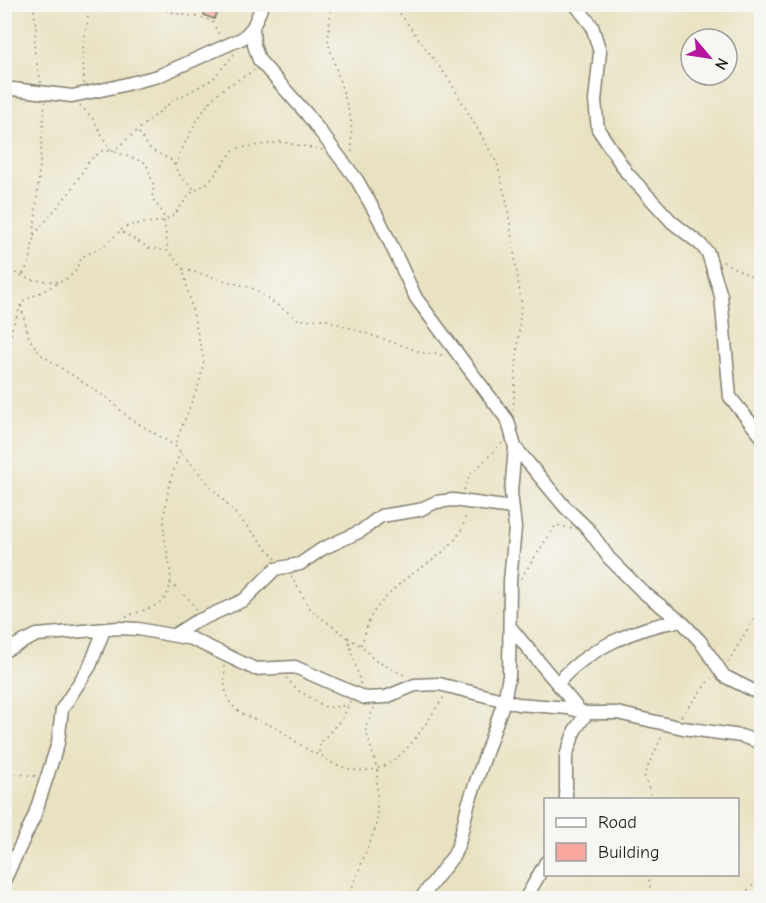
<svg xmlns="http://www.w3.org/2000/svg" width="766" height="903" font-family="'Comic Neue',sans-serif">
	<rect width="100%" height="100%" fill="#f6f6f2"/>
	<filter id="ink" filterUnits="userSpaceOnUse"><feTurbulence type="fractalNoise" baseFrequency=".0167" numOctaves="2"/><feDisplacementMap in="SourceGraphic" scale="12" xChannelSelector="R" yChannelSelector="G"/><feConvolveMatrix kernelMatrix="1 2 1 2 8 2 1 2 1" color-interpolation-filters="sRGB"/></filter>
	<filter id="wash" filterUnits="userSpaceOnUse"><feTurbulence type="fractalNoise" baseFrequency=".008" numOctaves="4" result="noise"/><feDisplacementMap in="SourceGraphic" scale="24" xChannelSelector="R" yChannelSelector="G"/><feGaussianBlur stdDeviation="1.35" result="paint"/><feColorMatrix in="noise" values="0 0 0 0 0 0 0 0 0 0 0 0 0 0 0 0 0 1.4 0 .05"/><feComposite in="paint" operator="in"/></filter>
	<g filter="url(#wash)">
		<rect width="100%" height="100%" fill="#e9e2c2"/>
		<g id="blocks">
			<path fill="#faa89f" d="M208,4l11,4 -5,11 -10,-4z"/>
		</g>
	</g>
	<g filter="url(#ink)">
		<use href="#blocks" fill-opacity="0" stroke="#827f6f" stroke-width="1.5"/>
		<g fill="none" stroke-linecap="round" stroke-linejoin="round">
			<defs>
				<path id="minor" d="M575,4l17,22 8,26 -5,49 3,28 29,44 45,49 28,22 8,9 13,43 9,101 32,40
					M253,27l1,18 5,15 47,53 51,67 22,39 37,79 92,123 7,26 -4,45 4,36 -5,53 -1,95 -5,25 -36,104 -9,38 -5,12 -33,43
					M4,88l68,8 43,-9 43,-11 85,-38 10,-11 10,-23
					M515,447l50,60 24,23 20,28 34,34 40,31 17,18 24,35 38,19
					M511,628l68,82
					M174,635l19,-12 51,-23 31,-31 25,-5 22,-15 39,-18 20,-15 38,-6 17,-8 17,-2 59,8
					M4,651l33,-16 81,-7 20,1 54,10 63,30 40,-2 70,31 21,-1 29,-12 24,-1 79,20 50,4 19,5
					M558,683c27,-33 80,-57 122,-62
					M566,800v-44l9,-26 12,-17h30l66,15 58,8 21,7
					M4,881l30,-64 24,-74 4,-34 28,-43 14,-36
					M526,898l20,-36"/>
			</defs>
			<use href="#minor" stroke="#827f6f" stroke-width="15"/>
			<path stroke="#827f6f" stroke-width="1.5" stroke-dasharray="1.5 4.5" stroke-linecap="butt" d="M33,4l3,23 -2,21 7,35
				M156,4c17,14 37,9 56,17l8,15
				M331,4l-3,38 23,77 1,36
				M393,4l57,77 47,82 10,40 14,98 -8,110
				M84,84l-1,-35 7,-45
				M80,105l14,15 16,30 36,13 8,23 -2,12 11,15 5,38
				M139,133l12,17 20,10 10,17 14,13
				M175,165c11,-25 24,-53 43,-72 10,-9 25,-15 36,-23
				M121,230l8,-5 34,-4 12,-7 15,-20 20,-13 23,-30 6,-3 43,-6 40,8
				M34,235l35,-42 20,-32 14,-11 9,2 59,-50 42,-23 21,-25
				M4,261l8,11
				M723,262l39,20
				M183,269l69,19 47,32 25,-1 103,35 9,-1 10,4
				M23,274l7,-13 4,-26 11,-133
				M4,275l9,-3 20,8 25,2
				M21,306l8,32 11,16 70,46 19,18 45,27 102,114
				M4,370l8,-41 10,-27 46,-24 7,-6 7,-15 22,-11 16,-15 29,17 19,3 15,18 21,92 -4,20 -25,63
				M464,490l5,-14 35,-35
				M291,576l20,34 37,28 13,48
				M521,578l35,-53 17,4
				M170,583l20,17 7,11
				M126,617c11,-6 29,-8 38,-18 15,-18 0,-49 0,-69 -1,-20 7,-61 17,-77
				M4,630l4,7
				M348,638l15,9 11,13 32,16
				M361,645c5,-11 6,-25 14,-35 5,-7 23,-25 29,-30 24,-19 58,-33 62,-67
				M728,662l34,-57
				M224,666c2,11 -1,27 6,36 12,17 32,18 48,27 15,9 26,21 43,27
				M286,678l13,13 28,17 21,-3
				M350,701l-6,15 -24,27 -1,9c7,10 15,12 27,16 50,15 74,-38 98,-71
				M681,716l30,-38
				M4,772l32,4
				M653,800l-9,-25 19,-41
				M648,874l4,24
				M348,898l29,-74v-56l-12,-40 9,-20
				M738,898l24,-20"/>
			<use href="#minor" stroke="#fff" stroke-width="12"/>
		</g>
	</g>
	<rect width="766" height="903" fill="none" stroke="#f6f6f2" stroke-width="24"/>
	<rect x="544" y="798" width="195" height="78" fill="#f6f6f2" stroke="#9f9f9c" stroke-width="1.5"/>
	<rect x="556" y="818" width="30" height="9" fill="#ffffff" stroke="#9f9f9c" stroke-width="1.5"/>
	<text x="598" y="828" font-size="18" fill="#1c1c1c">Road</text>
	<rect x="556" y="843" width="30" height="18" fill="#faa89f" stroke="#9f9f9c" stroke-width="1.5"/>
	<text x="598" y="858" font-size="18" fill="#1c1c1c">Building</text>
	<g transform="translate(709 57) rotate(119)"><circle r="28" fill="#f6f6f2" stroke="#9f9f9c" stroke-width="1.5"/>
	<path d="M0-4.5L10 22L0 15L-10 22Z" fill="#b5179e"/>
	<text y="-9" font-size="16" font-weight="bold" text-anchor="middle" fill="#1c1c1c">N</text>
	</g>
</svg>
